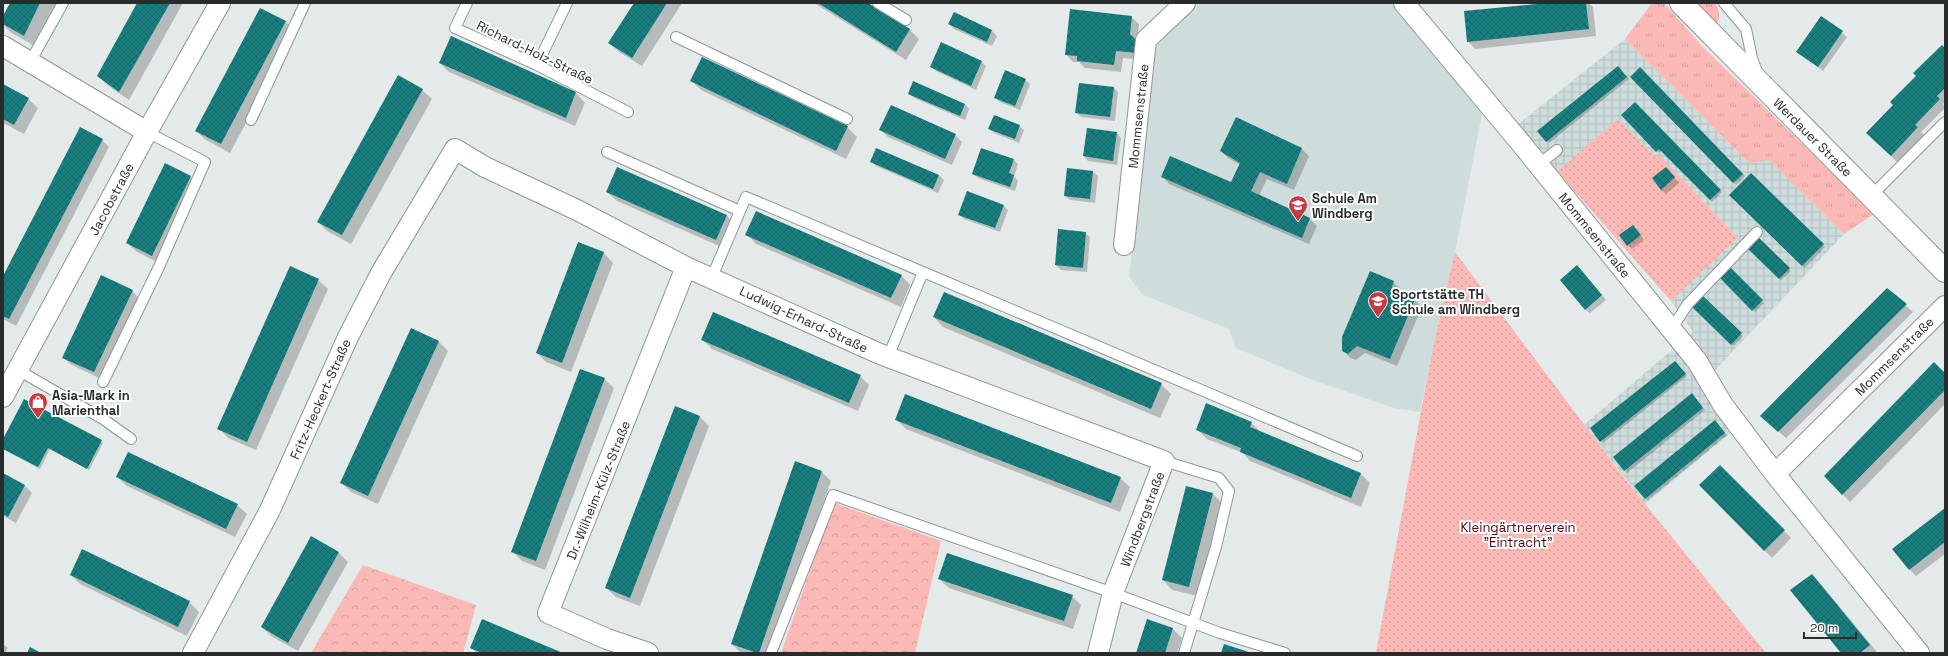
<svg xmlns="http://www.w3.org/2000/svg" width="1948" height="656" font-family="'Space Grotesk',sans-serif">
	<defs>
		<pattern id="industrial-grid" width="8" height="8" patternUnits="userSpaceOnUse"><rect width="8" height="8" fill="#cedddc"/><path d="M0 4h8M4 0v8" fill="none" stroke="#b1bebd"/></pattern>
		<pattern id="grass-tufts" width="24" height="20" patternUnits="userSpaceOnUse"><rect width="24" height="20" fill="#fab9b5"/><path d="M3 7l-1-3M5 7V3M7 7l1-3M15 17l-1-3M17 17v-4M19 17l1-3" fill="none" stroke="#d69f9c"/></pattern>
		<pattern id="park-crowns" width="20" height="18" patternUnits="userSpaceOnUse"><rect width="20" height="18" fill="#fab9b5"/><path d="M2 6a3 3 0 1 1 6 0M12 15a3 3 0 1 1 6 0" fill="none" stroke="#d69f9c"/></pattern>
		<pattern id="garden-dots" width="8" height="8" patternUnits="userSpaceOnUse"><rect width="8" height="8" fill="#fab9b5"/><path d="M2 2h.1M6 6h.1" fill="none" stroke="#d69f9c" stroke-width="1.8" stroke-linecap="round"/></pattern>
		<pattern id="building-cross-hatch" width="8" height="8" patternUnits="userSpaceOnUse"><rect width="8" height="8" fill="#187e7e"/><path d="M0 0l8 8M0 8l8-8" fill="none" stroke="#166767"/></pattern>
	</defs>
	<rect width="100%" height="100%" fill="#e3eae9"/>
	<path fill="#cedddc" d="M1198,3h194l90,111 -27,138 -22,95 -13,65 -26,-4 -84,-29 -74,-31 -7,-19 -86,-34 -14,-18 27,-231z"/>
	<path fill="url(#industrial-grid)" d="M1625,39l124,124 20,-4 75,75 -143,151 33,45 -89,74 -61,-79 109,-93 -22,-31 66,-63 -79,-83 -3,3 -37,-39 -61,52 -40,-46z"/>
	<path fill="url(#grass-tufts)" d="M1652,3h12l37,42 173,169 -30,20 -75,-74 -20,3 -124,-124z
		M1698,3h17c5,6 5,14 2,21z"/>
	<path fill="url(#park-crowns)" d="M834,503l107,38 -26,112h-134z
		M363,565l113,40 -13,48h-152z"/>
	<path fill="url(#garden-dots)" d="M1618,119l37,38 3,-3 80,84 -67,63 -114,-130z
		M1455,252l169,226 142,175h-390l57,-306z"/>
	<path fill="#0003" d="M11,3h45l-23,42 -23,-13 -7,-8v-6z
		M138,3h45l-54,97 -22,-15 -9,-9z
		M635,3h47l-40,63 -23,-14 -9,-9z
		M814,3h53l43,27 9,9 -13,21z
		M1558,3h30l5,4 3,29 -121,13 -7,-8z
		M261,9l25,13 9,9 -65,122 -24,-13 -10,-9z
		M954,14l38,17 5,5 -5,10 -38,-17 -5,-5z
		M1131,17l8,7 -2,18 8,18 -22,-2 -2,14 -36,-4 -6,-6h-6l-7,-8z
		M1822,18l25,19 -24,34 -25,-19z
		M451,37l125,56 9,10 -10,23 -126,-54 -9,-9z
		M1945,50v52l-2,2 2,4 -24,24 3,3 -26,28 -23,-23 20,-36z
		M982,62l4,4 -10,24 -40,-19 -5,-4z
		M1620,69l9,10 -80,64 -10,-12z
		M1640,69l105,107 -9,9 -105,-108z
		M1025,80l5,4 -10,26 -20,-8 -4,-4z
		M692,81l155,46 10,10 -11,22 -145,-69z
		M3,85l25,14 10,9 -14,26 -21,-11z
		M1114,88l4,4 -3,29 -34,-4 -5,-5z
		M422,90l10,9 -81,145 -24,-13 -9,-9z
		M909,93l56,11 4,5 -4,11 -51,-22z
		M1635,104l87,88 -10,10 -50,-52 -3,3 -37,-38z
		M1236,119l66,30 7,7 -15,34 -27,-11 -8,17 51,23 7,7 -8,18 -140,-60 -7,-8 69,7 9,-18 -12,-7 -7,-7z
		M1019,126l5,4 -5,13 -25,-10 -5,-4z
		M881,130l74,5 7,7 -10,23 -64,-28z
		M1117,133l4,5 -4,27 -29,-4 -4,-5z
		M102,140l7,7 -93,179 -13,-7v-41z
		M1014,160l4,4 -4,13 4,4 -3,10 -37,-13 -5,-4z
		M872,162l67,13 5,5 -6,13 -62,-27z
		M618,168l109,48 9,9 -10,24 -109,-48 -10,-9z
		M1666,168l13,15 -13,11 -5,-5z
		M1093,172l5,4 -3,27 -25,-3 -5,-4z
		M1751,174l74,73 -20,21 -74,-73z
		M190,177l10,9 -39,78 -24,-12 -10,-9z
		M1004,206l4,4 -8,22 -36,-13 -5,-5z
		M1059,230l26,3 5,4 -3,35 -26,-2 -5,-5z
		M1638,231l6,9 -12,9 -4,-4z
		M747,234l154,41 9,10 -9,22 -145,-63z
		M1759,240l32,31 -10,9 -32,-31z
		M579,243l25,10 9,10 -42,109 -25,-10 -9,-9z
		M1731,269l33,34 -9,9 -34,-34z
		M1582,271l24,29 -16,13 -5,-4z
		M318,280l10,9 -72,161 -28,-12 -9,-10z
		M1393,282l8,7 -2,5 16,6 7,7 -25,59 -32,-13 -9,7 -6,-2 -7,-8z
		M1887,289l26,23 -127,126 -17,-15z
		M132,291l7,7 -38,81 -31,-15 -7,-7z
		M1703,297l40,39 -9,10 -41,-39z
		M934,317l227,67 10,10 -11,24 -217,-91z
		M702,339l158,37 9,9 -11,26 -146,-62z
		M439,342l9,9 -70,153 -27,-12 -9,-9z
		M1677,364l10,12 -84,67 -2,-2z
		M1945,375v29l-95,98 -25,-26z
		M604,379l10,9 -69,182 -23,-9 -10,-10z
		M1694,397l11,13 -78,63 -13,-15z
		M699,416l10,10 -69,180 -24,-9 -10,-9z
		M896,419l224,59 10,9 -10,25 -214,-83z
		M1251,423l10,9 100,42 9,9 -9,24 -111,-46 -7,-8 -36,-14 -10,-10z
		M1717,423l10,12 -79,65 -2,-2z
		M3,441h98l2,2 -14,27 -39,-21 -10,20 -37,-20z
		M795,463l27,9 9,9 -60,172h-30l-9,-9z
		M1720,466l71,72 -19,20 -71,-73z
		M3,474l22,12 7,7 -16,30 -13,-7z
		M117,477l120,28 10,9 -12,23 -108,-51z
		M1187,487l26,7 9,9 -24,93 -26,-6 -9,-10z
		M1945,509v45l-29,22 -7,-7z
		M82,551l107,51 10,10 -12,24 -107,-52 -9,-9z
		M339,553l9,9 -50,89 -27,-15 -9,-9z
		M1812,575l7,7 58,70 -35,1z
		M939,579l133,17 9,9 -8,24 -124,-41z
		M1148,620l25,9 9,9 -5,15h-40z
		M3,644l5,4 -3,5h-2z
		M471,648l89,5h-83z"/>
	<path fill="url(#building-cross-hatch)" d="M10,3h30l-16,33 -21,-12v-8z
		M137,3h33l-51,89 -22,-16z
		M634,3h33l-35,55 -24,-15z
		M818,3h50l42,26 -14,23z
		M1548,3h38l3,26 -122,13 -3,-31z
		M260,8l26,13 -65,123 -26,-13z
		M1070,9l62,7 -2,18 9,9 -1,10 -22,-2 -2,14 -37,-4v-5l-12,-1z
		M954,12l38,18 -5,12 -39,-18z
		M1821,16l22,15 -25,36 -22,-15z
		M451,36l125,56 -10,26 -127,-55z
		M941,42l41,19 -11,25 -41,-19z
		M1942,45l3,3v40l-8,8 3,3 -25,26 3,2 -27,29 -25,-23 27,-28 -3,-3 26,-26 -3,-3z
		M702,57l146,69 -12,25 -146,-70z
		M1618,66l9,11 -81,65 -9,-11z
		M1640,67l103,107 -10,9 -103,-106z
		M1005,70l21,9 -11,27 -21,-8z
		M398,75l25,14 -81,146 -25,-13z
		M913,81l52,23 -5,12 -52,-22z
		M1079,83l35,4 -4,30 -35,-4z
		M3,84l26,14 -15,27 -11,-6z
		M1635,102l86,88 -11,10 -51,-51 -3,3 -35,-37z
		M891,105l65,29 -11,25 -66,-29z
		M994,115l26,10 -5,14 -27,-10z
		M1236,117l66,31 -15,36 -27,-12 -9,19 59,27 -8,20 -141,-61 9,-21 61,26 9,-19 -20,-12z
		M80,127l23,12 -94,180 -6,-3v-40z
		M1087,128l30,4 -4,29 -30,-5z
		M876,148l63,27 -6,14 -63,-27z
		M981,148l33,11 -5,14 5,2 -4,12 -38,-13z
		M165,163l26,13 -39,80 -26,-13z
		M617,167l110,48 -11,25 -110,-48z
		M1666,167l9,10 -14,13 -9,-12z
		M1067,168l26,3 -3,28 -26,-3z
		M1751,173l73,71 -22,22 -73,-71z
		M967,191l37,14 -9,23 -37,-13z
		M756,211l146,64 -11,23 -146,-63z
		M1633,225l8,10 -14,11 -8,-11z
		M1058,229l28,3 -3,36 -28,-3z
		M1759,238l31,30 -11,11 -31,-30z
		M578,242l26,10 -42,111 -26,-10z
		M1577,265l25,30 -17,15 -25,-30z
		M290,266l29,13 -72,163 -30,-13z
		M1731,268l32,32 -11,11 -32,-33z
		M1370,271l24,10 -3,9 24,9 -25,60 -33,-13 -9,8 -6,-3v-14z
		M101,275l32,15 -39,82 -32,-14z
		M1887,288l20,16 -129,128 -18,-16z
		M944,292l218,91 -11,26 -218,-92z
		M1703,296l39,37 -11,12 -39,-38z
		M713,312l148,63 -12,28 -148,-63z
		M411,328l28,13 -71,155 -28,-13z
		M1675,361l11,13 -86,68 -10,-14z
		M1934,362l11,11v17l-103,105 -18,-19z
		M580,369l25,9 -69,183 -25,-9z
		M1692,393l11,15 -79,63 -11,-14z
		M905,394l216,83 -10,26 -216,-83z
		M24,399l78,41 -15,29 -39,-21 -10,19 -35,-18v-10z
		M1206,403l46,19 -2,5 111,46 -10,25 -111,-46 1,-4 -45,-18z
		M675,406l25,10 -70,182 -25,-10z
		M1715,420l10,13 -80,66 -11,-13z
		M128,452l110,52 -12,25 -110,-52z
		M795,461l27,10 -63,182h-2l-26,-9z
		M1720,465l65,65 -21,21 -65,-66z
		M3,473l22,12 -17,32 -5,-3z
		M1186,486l27,7 -24,94 -27,-7z
		M1945,508v34l-36,28 -17,-21z
		M311,536l28,16 -51,91 -27,-16z
		M82,549l108,52 -12,26 -108,-52z
		M947,553l126,42 -9,26 -126,-42z
		M1812,574l58,71 -10,8h-19l-51,-63z
		M482,619l81,34h-81l-12,-5z
		M1147,619l26,9 -8,25h-29z
		M1224,644l28,9h-31z
		M30,647l11,6h-14z"/>
	<g fill="none" stroke-linecap="round" stroke-linejoin="round">
		<defs>
			<path id="service" d="M467,3l-12,25 82,37 91,47
				M878,3l28,17
				M1724,3l22,26 6,29 6,16
				M676,37l171,82
				M30,62l33,-59
				M537,65l30,-62
				M251,120l54,-117
				M607,152l133,59
				M1538,165l19,-15
				M1871,196l74,-74
				M712,277l34,-80 177,75
				M1671,330l16,-25 70,-73
				M888,357l35,-85 434,184
				M18,370l85,49 28,20
				M103,382l55,-113 47,-107 -58,-30
				M1164,461l55,17 10,13 -13,56 -32,106
				M771,653l62,-158 280,98 107,40 65,20"/>
			<path id="minor" d="M1404,3l120,144 173,214 26,44 52,69 144,179
				M3,46l144,86
				M1124,245l22,-205 39,-37
				M3,397l144,-265 73,-129
				M1775,474l170,-168
				M193,653l76,-141 79,-175 33,-64 74,-124 30,18 92,43 109,57 194,87 284,107 -51,132 -15,60
				M648,653l-41,-14 -59,-26 138,-346"/>
			<path id="primary" d="M1681,3l264,268"/>
		</defs>
		<use href="#service" stroke="#909696" stroke-width="12"/>
		<use href="#minor" stroke="#909696" stroke-width="22"/>
		<use href="#primary" stroke="#909696" stroke-width="24"/>
		<use href="#service" stroke="#fff" stroke-width="10"/>
		<use href="#minor" stroke="#fff" stroke-width="20"/>
		<use href="#primary" stroke="#fff" stroke-width="22"/>
	</g>
	<defs>
		<symbol id="school-pin" viewBox="-11 -11 22 30"><path d="M0 17L-7.5 6A9.5 9.5 0 1 1 7.5 6Z" fill="#c93941" stroke="#fff"/><path d="M0-5L7-2L0 1L-7-2ZM-4 1L0 2.5L4 1V4Q0 6-4 4Z" fill="#fff"/></symbol>
		<symbol id="shop-pin" viewBox="-11 -11 22 30"><path d="M0 17L-7.5 6A9.5 9.5 0 1 1 7.5 6Z" fill="#c93941" stroke="#fff"/><path d="M-5-2.5h2.3a2.7 3.5 0 0 1 5.4 0H5L5.5 6h-11ZM-1.5-2.5h3a1.5 2.3 0 0 0-3 0Z" fill="#fff"/></symbol>
	</defs>
	<g fill-rule="evenodd">
		<use href="#school-pin" x="1287" y="194" width="22" height="30"/>
		<use href="#school-pin" x="1367" y="290" width="22" height="30"/>
		<use href="#shop-pin" x="27" y="391" width="22" height="30"/>
	</g>
	<g text-anchor="middle" stroke-width="4" stroke-linejoin="round" paint-order="stroke">
		<g font-size="13" fill="#292c2c" stroke="#fff">
			<text transform="translate(535 52) rotate(26)" y="5">Richard-Holz-Straße</text>
			<text transform="translate(1138 116) rotate(-84)" y="5">Mommsenstraße</text>
			<text transform="translate(1813 137) rotate(45)" y="5">Werdauer Straße</text>
			<text transform="translate(111 199) rotate(-62)" y="5">Jacobstraße</text>
			<text transform="translate(1595 235) rotate(51)" y="5">Mommsenstraße</text>
			<text transform="translate(804 319) rotate(25)" y="5">Ludwig-Erhard-Straße</text>
			<text transform="translate(1894 356) rotate(-45)" y="5">Mommsenstraße</text>
			<text transform="translate(320 399) rotate(-66)" y="5">Fritz-Heckert-Straße</text>
			<text transform="translate(598 490) rotate(-68)" y="5">Dr.-Wilhelm-Külz-Straße</text>
			<text transform="translate(1142 519) rotate(-69)" y="5">Windbergstraße</text>
		</g>
		<g font-size="13" font-weight="bold" fill="#292c2c" stroke="#fff" text-anchor="start">
			<text x="1312" y="203">Schule Am<tspan x="1312" dy="15">Windberg</tspan></text>
			<text x="1392" y="299">Sportstätte TH<tspan x="1392" dy="15">Schule am Windberg</tspan></text>
			<text x="52" y="400">Asia-Mark in<tspan x="52" dy="15">Marienthal</tspan></text>
		</g>
		<g font-size="13" fill="#53020d" stroke="#fff">
			<text x="1518" y="532">Kleingärtnerverein<tspan x="1518" dy="15">"Eintracht"</tspan></text>
		</g>
	</g>
	<rect width="1948" height="656" fill="none" stroke="#292c2c" stroke-width="8"/>
	<path d="M1804 632v6h52v-6" fill="none" stroke="#292c2c" stroke-width="2"/>
	<text x="1810" y="632" font-size="12" fill="#292c2c" stroke="#ffffff" stroke-width="3" paint-order="stroke">20 m</text>
</svg>
